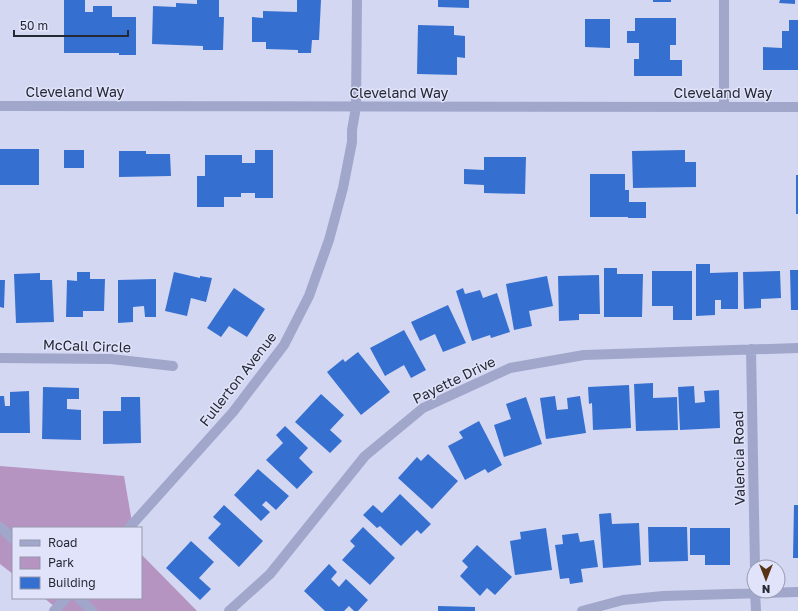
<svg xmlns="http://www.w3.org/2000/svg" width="798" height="611" font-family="'Golos Text',sans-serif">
	<rect width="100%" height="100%" fill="#d4d7f2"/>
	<path fill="#b594c2" d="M0,466l124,10 9,52h-120v46l-13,-10z
		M141,554l56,57h-137l-16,-13h97z"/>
	<path fill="#3570d0" d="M64,0h21v12h8v-6h19v11h24v38h-17v-2h-55z
		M197,0h22v17h5l-1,33h-20v-4l-51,-2 1,-38 23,1v-4l21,1z
		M297,0h24l-2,40h-7l-1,13h-13v-3l-32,-1v-7h-14v-25l11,1v-7l34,1z
		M438,0h31v8l-31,-1z
		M653,0h18v2h-18z
		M780,0h15v4l-16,-1z
		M635,18h41v27h-6v15h12v16h-48v-17h5v-16h-12v-12h8z
		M585,19h25v29l-25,-1z
		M789,20h9v50h-35v-23l19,1v-17h7z
		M418,25l36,1v9l11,1v22l-8,-1v18l-40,-1z
		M0,149h39v36h-39z
		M64,150h20v18h-20z
		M255,150h18v48h-18v-5h-14v4h-17v10h-27v-31h8v-21h37v8h13z
		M685,150v12h11v25l-63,1 -1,-37z
		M119,151h27v3h24l1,22 -52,1z
		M484,157h42l-1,37 -41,-1v-8l-20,-1v-15l20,1z
		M590,174h35v16h4v12h17v16h-18v-1h-38z
		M796,175h2v39h-2z
		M696,264h14v9l28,-1v37h-17v-9h-6v15l-19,1z
		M604,268h13v6h26l-1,43h-38z
		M790,270h8v40h-7z
		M652,271h40v49h-19v-14h-21z
		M780,271l1,27 -20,1v9l-17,1 -1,-37z
		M77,272h13v7h15l-1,32h-21v6h-17l1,-37 10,1z
		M174,272l26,6v-2l12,2 -6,24 -15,-4 -4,18 -22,-5z
		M40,273v7h12l2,42 -38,1 -2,-49z
		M599,275l1,39h-21v6l-20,1 -1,-45z
		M547,276l6,30 -24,5 3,15 -18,4 -8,-46z
		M156,279v38h-11l-1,-11 -11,1v15l-15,1v-43z
		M0,280h5l-1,28 -4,-1z
		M234,288l31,21 -18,28 -18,-11 -8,11 -14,-9z
		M463,288l2,6 15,-4 3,8 14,-5 13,39 -19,6 -1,-3 -18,6 -16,-50z
		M448,305l18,38 -23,9 -8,-18 -15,7 -9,-19z
		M404,330l22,40 -15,8 -7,-13 -19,11 -15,-28z
		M358,352l32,40 -29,23 -34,-43 16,-13 2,3z
		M653,383v15l24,-1 1,33 -42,1 -2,-47z
		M629,385l2,43 -38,2 -1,-27 -3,1 -1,-17z
		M694,386l1,17 10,-1 -1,-11 15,-1 1,38 -40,2 -2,-43z
		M43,387l36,1v11h-12v10l14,1v30l-39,-1z
		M29,391l1,42h-30v-37h4l1,10h5v-14z
		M321,394l23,21 -14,15 12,11 -12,12 -35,-31z
		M555,396l2,14 11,-1 -1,-11 13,-2 6,37 -40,6 -6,-41z
		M121,397h19l1,46 -38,1v-33h18z
		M526,397l16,47 -38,13 -10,-32 17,-6 -5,-15z
		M479,421l23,44 -14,8 -3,-4 -20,11 -17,-34 15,-8 -4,-6z
		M285,426l23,22 -9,10 14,14 -16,17 -31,-29 17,-17 -7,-8z
		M428,454l30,27 -26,28 -34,-31 19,-21 4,4z
		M258,469l31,27 -13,14 -10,-9 -4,4 8,7 -9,9 -27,-26z
		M400,494l31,30 -10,10 -4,-4 -16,16 -21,-20 -3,2 -14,-13 10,-10 9,8z
		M224,505l39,36 -24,26 -31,-29 13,-14 -8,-7z
		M794,505h4v53h-5z
		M611,513l1,11 27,-1 2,42 -38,3 -4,-54z
		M363,527l32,31 -25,27 -28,-25 13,-14 -5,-5z
		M648,527h39l1,34 -39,1z
		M546,528l6,42 -37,5 -5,-34 11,-2 -1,-7z
		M690,528h40v37h-25v-10h-15z
		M578,533l2,9 14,-2 4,27 -17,2 2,13 -13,2 -1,-6 -9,1 -5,-34 8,-1 -1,-9z
		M191,541l23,21 -15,16 12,11 -11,11 -34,-32z
		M477,545l35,32 -17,18 -8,-7 -7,8 -20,-20 8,-9 -6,-6z
		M329,564l8,8 -6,7 8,8 7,-8 22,21 -10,11h-4l-5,-5 -5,5h-19l-21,-20z
		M438,606l37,1v4h-37z"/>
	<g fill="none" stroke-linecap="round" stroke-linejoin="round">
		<path stroke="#a0a7cb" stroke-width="10" d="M724,0v107
			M0,106l798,1
			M751,349l4,218
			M0,358l111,1 62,7
			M0,527l13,12
			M129,528l104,-116 51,-67 25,-49 20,-56 14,-52 9,-46v-12l4,-23 1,-107
			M755,591l1,20
			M79,598l13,13
			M54,611l12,-13
			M229,611l41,-37 95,-118 58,-48 87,-40 74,-13 214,-7
			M582,611l41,-11 40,-4 135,-4"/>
	</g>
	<g text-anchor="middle" stroke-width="3" stroke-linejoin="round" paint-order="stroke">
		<g font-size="14" fill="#242934" stroke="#e1e3fa">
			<text x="75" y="97">Cleveland Way</text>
			<text x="399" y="98">Cleveland Way</text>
			<text x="723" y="98">Cleveland Way</text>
			<text transform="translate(87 346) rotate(2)" y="5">McCall Circle</text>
			<text transform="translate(238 379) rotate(-52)" y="5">Fullerton Avenue</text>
			<text transform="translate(454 380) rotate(-26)" y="5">Payette Drive</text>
			<text transform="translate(739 458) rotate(-91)" y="5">Valencia Road</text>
		</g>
	</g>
	<rect x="12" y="527" width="130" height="72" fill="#e1e3fa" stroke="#9599ab"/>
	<rect x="20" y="540" width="20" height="6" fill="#a0a7cb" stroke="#9599ab"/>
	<text x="48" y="547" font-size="12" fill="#242934">Road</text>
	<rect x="20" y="557" width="20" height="12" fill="#b594c2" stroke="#9599ab"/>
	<text x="48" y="567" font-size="12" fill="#242934">Park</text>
	<rect x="20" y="577" width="20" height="12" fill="#3570d0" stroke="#9599ab"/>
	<text x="48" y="587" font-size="12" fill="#242934">Building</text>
	<g transform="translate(766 579) rotate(180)"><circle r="19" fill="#e1e3fa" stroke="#9599ab"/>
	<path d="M0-3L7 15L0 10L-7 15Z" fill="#583417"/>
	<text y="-6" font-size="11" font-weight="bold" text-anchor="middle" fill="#242934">N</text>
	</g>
	<path d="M14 30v6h114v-6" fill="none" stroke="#242934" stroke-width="2"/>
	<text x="20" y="30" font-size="12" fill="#242934" stroke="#e1e3fa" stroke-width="3" paint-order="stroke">50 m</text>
</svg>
